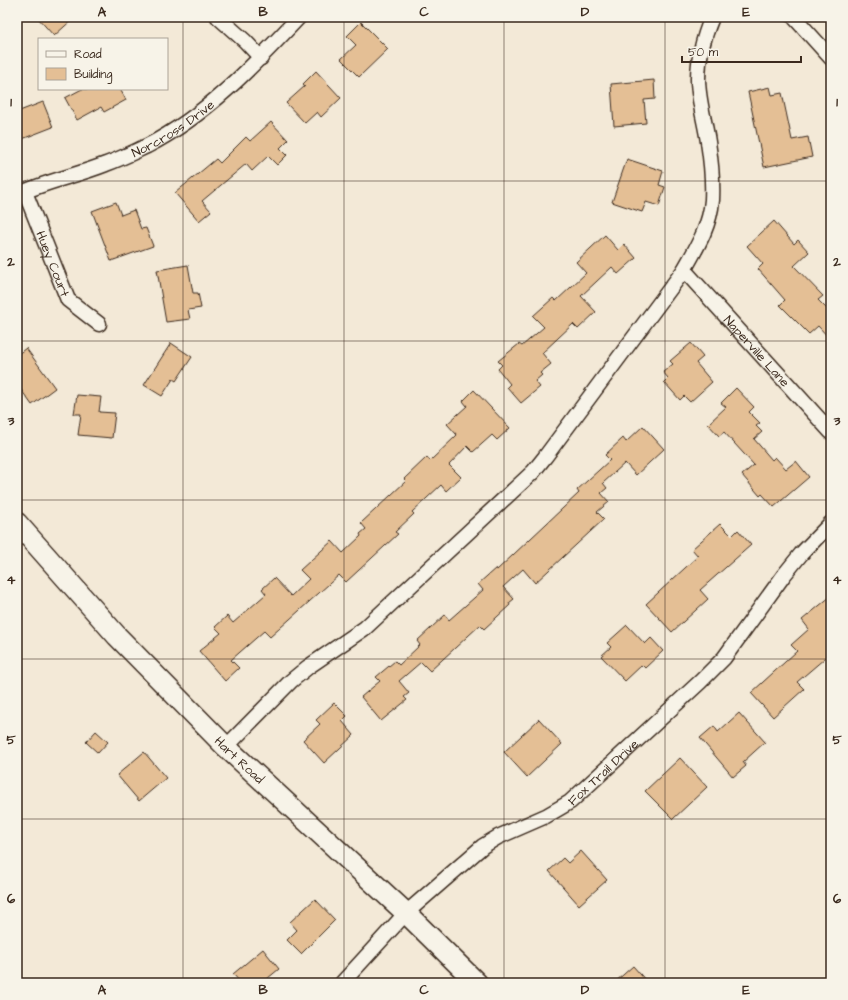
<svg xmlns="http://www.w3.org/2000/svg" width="848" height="1000" font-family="'Architects Daughter',sans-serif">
	<rect width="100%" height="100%" fill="#f3e9d7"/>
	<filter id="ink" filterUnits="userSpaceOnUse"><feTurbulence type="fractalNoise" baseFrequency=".025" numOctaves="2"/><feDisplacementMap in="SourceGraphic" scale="8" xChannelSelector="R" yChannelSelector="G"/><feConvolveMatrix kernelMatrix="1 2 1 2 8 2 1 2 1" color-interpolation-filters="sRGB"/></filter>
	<g filter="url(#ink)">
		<path fill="#e4bf95" stroke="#3b2a1e" d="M37,17h38l-21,19z
			M361,22l27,27 -29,28 -18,-18 15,-14 -9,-9z
			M316,71l25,27 -20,19 -4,-5 -12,11 -19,-20 19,-17 -2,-2z
			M654,80l1,19 -11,1 2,23 -32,3 -3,-42z
			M770,87l2,8 10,-2 10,47 16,-3 4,20 -48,10 -16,-75z
			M82,89h38l6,11 -22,12 -3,-5 -24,13 -12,-22z
			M43,102l10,25 -36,14v-29z
			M271,122l17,18 -8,8 7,7 -10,10 -9,-9 -16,15 -6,-7 -44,37 9,10 -12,10 -24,-28 41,-34 4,4 26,-26 4,4z
			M627,159l36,12 -4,14 6,2 -6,19 -13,-4 -4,10 -30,-10z
			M116,202l5,13 13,-5 7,19 5,-1 7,18 -42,15 -19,-50z
			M774,221l20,23 4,-4 11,12 -15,14 29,30 -5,4 13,13v27l-13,-14 -9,8 -29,-29 5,-5 -27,-31 5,-5 -16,-18z
			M605,235l13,15 6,-6 12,14 -18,16 -6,-7 -31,29 15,16 -18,17 -5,-5 -31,29 9,11 -11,9 2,2 -7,6 5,6 -19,16 -14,-16 3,-3 -12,-15 4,-4 -4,-4 21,-17 3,2 22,-19 -11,-11 20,-18 3,3 30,-28 -10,-11z
			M188,265l5,28h5l3,15 -13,2 2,9 -24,3 -9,-52z
			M171,343l21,14 -16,24 -3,-2 -11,17 -18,-11z
			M691,343l12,14 -7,6 16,19 -22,20 -6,-6 -4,4 -16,-18 4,-4 -5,-6 10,-8 -3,-3z
			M26,348l29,40 -23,17 -15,-21v-29z
			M736,388l18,19 -5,5 11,11 -4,3 6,6 -8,7 18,21 3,-3 11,12 10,-8 13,16 -35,30 -12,-13 -2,2 -18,-21 12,-10 -30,-33 -5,4 -11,-12 18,-17 -5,-4z
			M474,390l36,38 -13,12 -5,-5 -19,17 -6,-6 -18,19 12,12 -15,14 -5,-6 -29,27 2,2 -19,18 3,2 -52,48 -7,-7 -69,62 -6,-6 -33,29 8,8 -14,13 -26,-30 22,-18 -6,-6 12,-11 6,7 33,-29 -4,-5 12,-11 17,18 18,-17 -9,-9 32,-29 11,12 18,-17 -1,-2 6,-5 -5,-6 45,-42 -2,-2 23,-22 3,4 27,-26 -10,-11 20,-18 -4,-5z
			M77,395l24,2 -2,15 16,1 -3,25 -34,-3 3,-21h-7z
			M643,426l21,23 -28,26 -11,-12 -22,20 4,5 -6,5 8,9 -12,10 7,7 -69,64 -12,-14 -20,18 11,12 -5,4 1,2 -26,24 -4,-4 -50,46 -9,-9 -22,19 10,12 -5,4 3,3 -26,21 -20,-24 19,-16 -4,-4 19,-16 4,4 21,-20 -3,-4 28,-26 4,5 34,-30 -5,-6 18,-16 1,2 82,-77 -2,-3 33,-30 -5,-5 18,-17 3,4z
			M720,524l12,12 6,-6 13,15 -51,45 8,9 -36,33 -26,-28 52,-48 -6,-7z
			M831,596v57l-34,29 7,7 -31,28 -22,-24 46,-42 -6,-6 18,-16 -7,-9z
			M627,625l18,19 6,-6 12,13 -18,17 -3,-3 -17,16 -24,-25 10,-9 -4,-4z
			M334,703l13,13 -5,5 12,14 -30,28 -21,-23 17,-16 -4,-4z
			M739,713l26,29 -22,20 3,4 -13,11 -33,-39 14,-12 4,6z
			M539,719l23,25 -35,33 -23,-25z
			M96,731l12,11 -10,11 -12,-11z
			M144,752l22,26 -27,23 -22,-26z
			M680,758l27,29 -34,32 -28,-28z
			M581,851l26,29 -28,25 -30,-34 14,-13 5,5z
			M315,899l20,21 -34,34 -14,-14 10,-10 -7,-8z
			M263,949l16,20 -17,14h-21l-8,-9z
			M633,966l15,17h-34z"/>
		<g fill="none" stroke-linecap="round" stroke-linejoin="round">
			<defs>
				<g id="street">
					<path d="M218,17l27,24 16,17"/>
					<path d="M794,17l37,41"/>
					<path id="s1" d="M25,192l43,108 31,24"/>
					<path id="s2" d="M17,195c29,-14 59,-19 89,-31 14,-5 28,-12 41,-18 60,-31 107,-81 152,-129"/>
					<path id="s3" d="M684,270l147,162"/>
					<path d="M226,747l65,-66 17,-14 57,-39 168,-156 12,-15 139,-187c13,-23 26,-44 28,-70 1,-19 -1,-39 -4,-58 -3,-21 -10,-42 -10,-63 0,-22 6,-43 14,-62"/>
					<path id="s4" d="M342,983l64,-70 77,-67 15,-9 48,-21 24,-14 130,-120 24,-24 60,-83 17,-21 30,-31"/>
				</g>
				<g id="secondary">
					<path id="s5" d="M17,523l100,113 109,111 180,166 71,70"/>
				</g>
			</defs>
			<use href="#street" stroke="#3b2a1e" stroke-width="17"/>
			<use href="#secondary" stroke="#3b2a1e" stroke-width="23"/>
			<use href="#street" stroke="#f7f3e8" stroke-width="14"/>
			<use href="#secondary" stroke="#f7f3e8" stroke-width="20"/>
		</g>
	</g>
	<path fill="none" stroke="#3b2a1e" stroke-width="1" stroke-opacity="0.55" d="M183,17v966M344,17v966M504,17v966M665,17v966M17,181h814M17,341h814M17,500h814M17,659h814M17,819h814"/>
	<g text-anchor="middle" stroke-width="3" stroke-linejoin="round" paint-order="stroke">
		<g font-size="13" fill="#3b2a1e" stroke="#f7f3e8">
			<text dy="5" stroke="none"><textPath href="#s2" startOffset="170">Norcross Drive</textPath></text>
			<text dy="5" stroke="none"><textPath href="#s1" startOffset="77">Huey Court</textPath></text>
			<text dy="5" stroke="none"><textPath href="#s3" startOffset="109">Naperville Lane</textPath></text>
			<text dy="5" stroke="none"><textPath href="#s5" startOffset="325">Hart Road</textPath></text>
			<text dy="5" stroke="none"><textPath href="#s4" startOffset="339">Fox Trail Drive</textPath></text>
		</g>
	</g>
	<rect width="848" height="1000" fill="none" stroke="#f7f3e8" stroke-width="44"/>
	<rect x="38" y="38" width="130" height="52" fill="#f7f3e8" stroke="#aca397"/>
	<rect x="46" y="51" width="20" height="6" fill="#f7f3e8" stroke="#aca397"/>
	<text x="74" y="58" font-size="12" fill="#3b2a1e">Road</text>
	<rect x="46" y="68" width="20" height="12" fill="#e4bf95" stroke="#aca397"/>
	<text x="74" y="78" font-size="12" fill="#3b2a1e">Building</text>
	<path d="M682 56v6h119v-6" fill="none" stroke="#3b2a1e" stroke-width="2"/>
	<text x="688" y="56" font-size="12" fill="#3b2a1e" stroke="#f7f3e8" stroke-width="3" paint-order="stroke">50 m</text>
	<rect x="22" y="22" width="804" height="956" fill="none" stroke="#3b2a1e" stroke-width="1.5"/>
	<g font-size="13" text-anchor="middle" font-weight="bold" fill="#3b2a1e">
		<text x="102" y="16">A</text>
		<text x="263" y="16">B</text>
		<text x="424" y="16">C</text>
		<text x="585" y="16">D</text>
		<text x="746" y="16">E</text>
		<text x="11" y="106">1</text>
		<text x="837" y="106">1</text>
		<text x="11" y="266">2</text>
		<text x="837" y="266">2</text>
		<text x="11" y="425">3</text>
		<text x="837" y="425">3</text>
		<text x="11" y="584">4</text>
		<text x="837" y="584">4</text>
		<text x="11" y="744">5</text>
		<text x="837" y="744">5</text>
		<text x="11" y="903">6</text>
		<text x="837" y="903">6</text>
		<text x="102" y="994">A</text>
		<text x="263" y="994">B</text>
		<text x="424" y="994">C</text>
		<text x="585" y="994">D</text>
		<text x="746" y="994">E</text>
	</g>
</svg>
